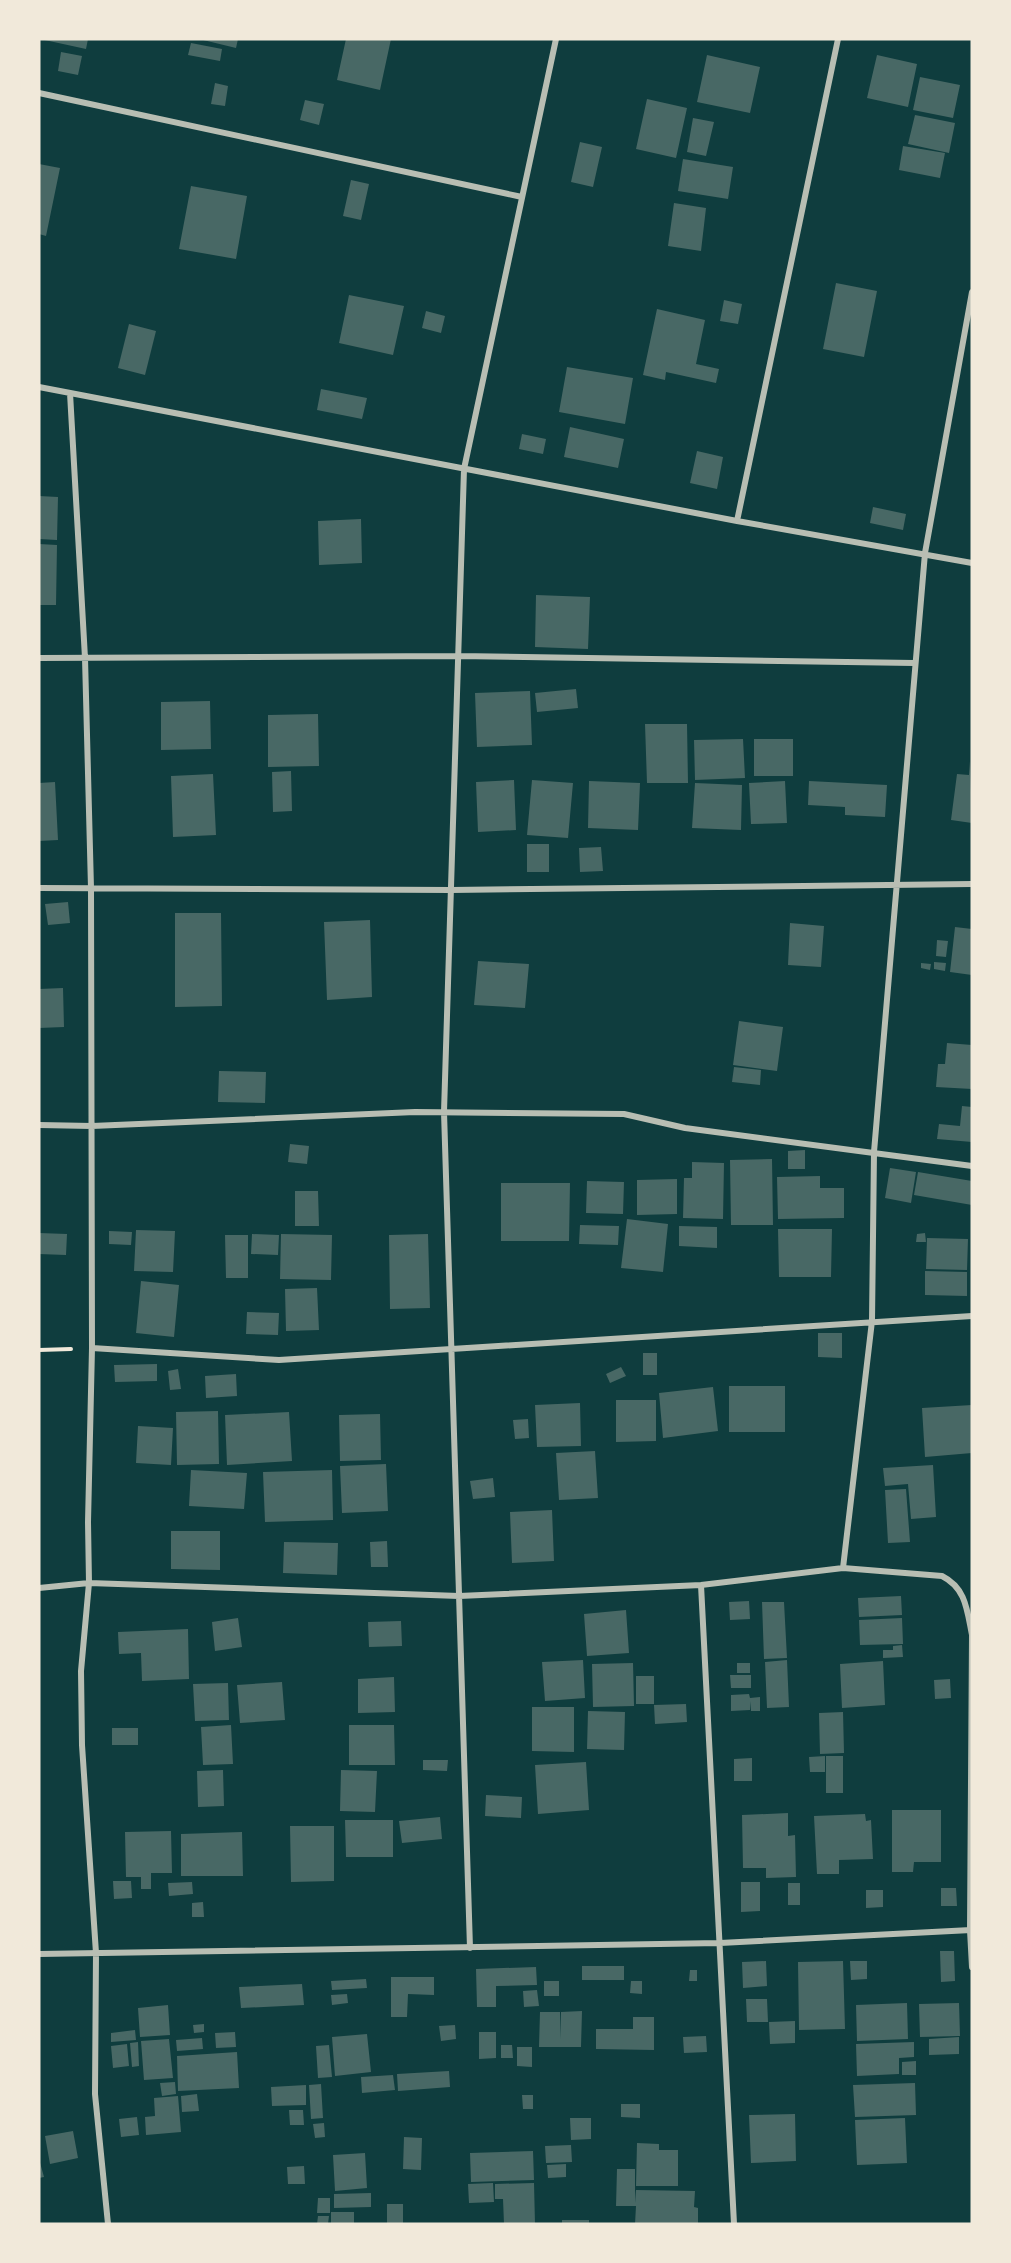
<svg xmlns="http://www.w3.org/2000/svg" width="1011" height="2263" font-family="'Asap Condensed',sans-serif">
	<rect width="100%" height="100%" fill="#0f3d3e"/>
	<path fill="#486865" d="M40,39h48l-2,10z
		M199,39h39l-2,9z
		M346,39h45l-11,51 -43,-10z
		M191,43l31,6 -2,12 -32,-6z
		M61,52l21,4 -4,19 -20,-4z
		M707,55l53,12 -10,46 -53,-11z
		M877,55l40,9 -9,43 -41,-9z
		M920,77l40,8 -7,33 -40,-8z
		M215,83l13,3 -3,20 -14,-2z
		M647,99l40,9 -11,50 -40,-9z
		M305,100l19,4 -5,21 -19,-5z
		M915,115l40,8 -6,30 -41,-9z
		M693,118l21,4 -8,34 -19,-4z
		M580,142l22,5 -9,40 -22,-5z
		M903,146l42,7 -5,25 -41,-8z
		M683,159l50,8 -5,32 -50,-8z
		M39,164l21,4 -14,68 -7,-2z
		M351,180l18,4 -8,36 -18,-4z
		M191,186l56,10 -11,63 -57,-10z
		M674,203l32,5 -5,43 -33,-5z
		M836,283l41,8 -13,66 -41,-8z
		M349,295l55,11 -11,49 -54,-12z
		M724,300l18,4 -4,20 -18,-3z
		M657,309l48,11 -9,44 23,5 -3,14 -50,-11 -1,8 -22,-5z
		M426,311l19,5 -4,17 -19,-5z
		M129,324l27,7 -11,44 -27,-7z
		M567,367l66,11 -8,46 -66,-12z
		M321,389l46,9 -5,21 -45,-9z
		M570,427l54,12 -6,29 -54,-11z
		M522,434l24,5 -3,15 -24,-5z
		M697,451l26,6 -6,32 -27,-6z
		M39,496l19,1 -1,43 -18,-1z
		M873,507l33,7 -3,16 -33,-7z
		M361,519l1,44 -43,2 -1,-44z
		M39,544l18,1 -1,60h-17z
		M536,595l54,2 -2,52 -53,-2z
		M576,689l2,19 -41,4 -2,-19z
		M530,691l2,54 -55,2 -2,-54z
		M210,701l1,48 -50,1v-48z
		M318,714l1,52 -51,1v-52z
		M645,724h42l1,59h-41z
		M743,739l2,39 -50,2 -1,-40z
		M754,739h39v37h-39z
		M970,761l2,62 -21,-3 6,-46 12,1z
		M291,771l1,40 -19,1 -1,-40z
		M213,774l3,61 -43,2 -2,-61z
		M514,780l2,50 -38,2 -2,-50z
		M532,780l41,3 -5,55 -41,-3z
		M589,781l51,2 -2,47 -50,-2z
		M785,781l2,42 -36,1 -2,-41z
		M809,781l78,4 -2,32 -40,-2v-8l-37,-2z
		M55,782l3,58 -19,1v-58z
		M695,783l47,2 -1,45 -49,-2z
		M527,844h22v28h-22z
		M601,847l2,24 -23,1 -1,-24z
		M68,902l2,21 -22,2 -3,-21z
		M175,913h46l1,93 -47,1z
		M370,920l2,77 -45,3 -3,-78z
		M790,923l34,3 -3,41 -33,-2z
		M955,927l17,2v46l-22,-3z
		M937,940l11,1 -2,16 -10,-1z
		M478,961l51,3 -4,44 -51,-3z
		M934,962l12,1 -1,8 -11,-2z
		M921,963l10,1 -1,6 -9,-2z
		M63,988l1,39 -25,1v-39z
		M739,1021l44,6 -6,44 -44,-6z
		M947,1043l25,2v44l-36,-2 2,-23h7z
		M734,1067l27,3 -1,15 -28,-3z
		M219,1071l47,1 -1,31 -47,-1z
		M962,1106l10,1v35l-35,-3 2,-15 21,2z
		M290,1144l19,2 -2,18 -19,-2z
		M805,1150v19h-17v-18z
		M772,1159l1,66h-42l-1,-65z
		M692,1162l32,1 -1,56 -40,-1 1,-40h8z
		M890,1168l26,4 -5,31 -26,-5z
		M918,1172l54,9v24l-58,-10z
		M820,1176v12h24v30l-66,1 -1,-42z
		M677,1179v35l-40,1v-35z
		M587,1181l37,1 -1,32 -37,-1z
		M501,1183h69l-1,58h-68z
		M295,1191h23l1,35h-24z
		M627,1219l41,5 -5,48 -42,-4z
		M580,1225l39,1 -1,19 -39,-1z
		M679,1226l38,1v21l-38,-2z
		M778,1229h54l-1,48h-52z
		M136,1230l39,1 -2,41 -39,-1z
		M109,1231l23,1 -1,13 -22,-1z
		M39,1233l28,1 -1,21 -27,-1z
		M925,1233l1,9h-10l1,-8z
		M252,1234l27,1 -1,20 -27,-1z
		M281,1234l51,1 -1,45 -51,-1z
		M428,1234l2,74 -40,1 -1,-74z
		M225,1235h23v43h-22z
		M927,1238l41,1 -1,31 -41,-1z
		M925,1271l42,1v24l-42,-1z
		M141,1281l38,4 -5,52 -38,-4z
		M317,1288l2,42 -33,1 -1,-42z
		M247,1312l32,1 -1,22 -32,-1z
		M818,1333h24v25l-24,-1z
		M643,1353h14v22h-14z
		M157,1364v17l-42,1 -1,-17z
		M621,1367l5,9 -16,7 -4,-9z
		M178,1369l3,20 -11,1 -2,-19z
		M236,1374l1,22 -31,2 -1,-22z
		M729,1386h56v46h-56z
		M713,1387l5,44 -55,7 -4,-45z
		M616,1400h40v41l-40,1z
		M580,1403l1,43 -44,1 -2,-42z
		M972,1405v48l-47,4 -3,-49z
		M218,1411l1,53 -42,1 -1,-53z
		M289,1412l3,49 -65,4 -2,-50z
		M380,1414l1,46 -41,1 -1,-46z
		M528,1419l1,19 -14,1 -2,-19z
		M138,1426l35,2 -2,37 -35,-2z
		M595,1451l3,47 -39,2 -3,-47z
		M386,1464l2,47 -46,2 -2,-47z
		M933,1465l3,52 -25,2 -3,-35 -23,2 -2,-18z
		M191,1470l56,3 -3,36 -55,-3z
		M332,1470l1,50 -68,2 -2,-50z
		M493,1478l2,19 -22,2 -3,-18z
		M906,1489l4,53 -22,1 -3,-53z
		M552,1510l2,51 -42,2 -2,-51z
		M171,1531h49v39l-49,-1z
		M387,1541l1,26h-17l-1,-25z
		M284,1542l54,1 -1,32 -54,-2z
		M901,1596l1,19 -43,2 -1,-19z
		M749,1601l1,18 -20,1 -1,-18z
		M762,1602h22l3,56 -23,1z
		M626,1610l3,43 -42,3 -3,-42z
		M238,1618l4,29 -27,4 -3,-29z
		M902,1618l1,26 -43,1 -1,-25z
		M401,1621l1,25 -33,1 -1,-25z
		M188,1629l1,50 -47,2 -1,-28 -22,1 -1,-22z
		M902,1645l1,12 -20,1v-8h10v-4z
		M583,1660l2,38 -40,3 -3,-39z
		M787,1660l2,47 -22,1 -2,-46z
		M883,1661l2,44 -43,3 -2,-44z
		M633,1663l1,43 -41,1 -1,-43z
		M737,1663h13v10h-13z
		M730,1675h21v13h-20z
		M636,1676h18v28h-18z
		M394,1677l1,35 -37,1v-34z
		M950,1679l1,19 -16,1 -1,-19z
		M282,1682l3,38 -45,3 -3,-38z
		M228,1683l1,37 -34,1 -2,-37z
		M749,1694l1,4 10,-1v14h-9l-1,-10v9l-19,1v-16z
		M686,1704l1,18 -32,2 -1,-19z
		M532,1707h42v45l-42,-1z
		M588,1711l37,1 -1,38 -37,-1z
		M843,1712l1,41 -24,1 -1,-41z
		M231,1725l2,39 -30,1 -2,-38z
		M349,1725h45l1,40h-46z
		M112,1728h26v17h-26z
		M825,1756v16h-15l-1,-15z
		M826,1756h17v37h-17z
		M752,1758v23h-18v-22z
		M423,1760h25l-1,11 -24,-1z
		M586,1762l3,48 -51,4 -3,-49z
		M223,1770l1,36 -26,1 -1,-36z
		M341,1770l36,1 -2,41 -35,-1z
		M486,1795l36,2 -1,21 -36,-2z
		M892,1810h49v52h-27l-1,10h-21z
		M788,1813v23l7,-1 1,42 -30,1v-10h-23l-1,-53z
		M865,1814l1,7 5,-1 2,39 -34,1v14h-22l-3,-58z
		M440,1817l2,22 -40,4 -3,-22z
		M345,1820h48v37h-47z
		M290,1826h44v55l-43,1z
		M171,1831l1,42h-21v16h-10v-12h-15l-1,-45z
		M242,1832l1,44h-62v-42z
		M113,1881h18l1,17 -18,1z
		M192,1882l1,12 -24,2 -1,-13z
		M741,1882h19v29l-19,1z
		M788,1883h12v22h-12z
		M941,1888h15l1,18h-16z
		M866,1890h17v17l-17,1z
		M203,1902l1,15h-12v-14z
		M940,1951h14l1,30 -14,1z
		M766,1961l1,25 -24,2 -1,-26z
		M843,1961l2,68 -46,1 -1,-68z
		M850,1961h17v18l-16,1z
		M582,1966h42v14h-42z
		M536,1967l1,18 -41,1v21h-19l-1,-38z
		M690,1970h7v11h-8z
		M391,1977h43v18l-26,-1 -1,23h-16z
		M366,1979l1,9 -35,2 -1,-9z
		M544,1981h15v15h-15z
		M631,1981h11v13l-12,-1z
		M302,1984l2,21 -63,3 -2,-21z
		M537,1990l2,16 -15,1 -1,-16z
		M347,1994l1,9 -16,2 -1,-10z
		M746,1999h21l1,23h-21z
		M907,2003l1,36 -51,2 -1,-36z
		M959,2003l1,33 -40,1 -1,-33z
		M168,2005l2,30 -30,2 -2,-29z
		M582,2011l-1,36h-42l1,-35h20l1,27v-27z
		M633,2017h21v33l-58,-1v-20h37z
		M795,2021v22l-25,1 -1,-22z
		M204,2024v8l-10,1 -1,-8z
		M455,2025l1,14 -15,2 -2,-15z
		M135,2030l1,10 -25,2v-9z
		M235,2032l1,15 -20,1 -1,-15z
		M479,2032h17v26l-17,1z
		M367,2034l4,38 -36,4 -3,-39z
		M706,2036l1,16 -23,1 -1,-16z
		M959,2037v17l-30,1v-16z
		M202,2038l1,11 -26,2 -1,-11z
		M169,2039l4,39 -29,2 -3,-39z
		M138,2042l1,24 -7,1 -2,-24z
		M914,2042v15l-15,1v16l-42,2 -1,-32z
		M127,2044l2,22 -16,2 -2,-22z
		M329,2045l3,32 -14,1 -2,-32z
		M501,2045h11l1,13h-12z
		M517,2047h15v20l-15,-1z
		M237,2052l2,36 -61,3 -1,-35z
		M916,2061v14h-14v-13z
		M449,2071l1,16 -52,4 -1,-17z
		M393,2075l2,15 -33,3 -1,-16z
		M175,2082l1,12 -14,2 -2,-13z
		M915,2083l1,32 -61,2 -2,-32z
		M321,2084l2,34 -12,1 -2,-34z
		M306,2085v20l-34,1 -1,-19z
		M197,2094l2,17 -17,1 -1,-16z
		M522,2095h11v14h-10z
		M178,2096l3,36 -35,3 -1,-18 10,-1 -1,-18z
		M621,2104h19v14l-19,-1z
		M289,2110h14l1,15h-14z
		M795,2114l1,47 -45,2 -2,-48z
		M137,2117l2,18 -18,2 -2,-18z
		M570,2118h21v21l-20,1z
		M905,2118l2,45 -50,2 -2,-45z
		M324,2123l1,14 -10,1 -2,-14z
		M73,2131l5,27 -28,6 -5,-28z
		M404,2137l18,1 -1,32 -18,-1z
		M637,2143l22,1v6h19v36h-42z
		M571,2145l1,17 -26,1 -1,-17z
		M533,2151l1,29 -63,2 -1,-29z
		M365,2153l2,35 -32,3 -2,-36z
		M39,2159l5,18 -5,1z
		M566,2164v13l-18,1 -1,-13z
		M304,2166l1,18h-17l-1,-17z
		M617,2169h18v34l1,-13 59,1 -1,16 4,1v16h-63l1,-18h-20z
		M493,2183l1,19 -25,1 -1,-19z
		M534,2183l1,41h-31l-1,-25h-8v-15z
		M371,2193v14l-37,1v-14z
		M318,2198h12v15h-13z
		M387,2204h16v20h-16z
		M331,2212h23v12h-23z
		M318,2216h11l-1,8h-11z
		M562,2220h27v4h-27z"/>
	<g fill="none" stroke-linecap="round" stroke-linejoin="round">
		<path stroke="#f1e9da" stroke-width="4" d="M39,1350l32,-1"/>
		<path stroke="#b8beb3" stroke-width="6" d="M39,93l483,104
			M39,387l698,134 235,42
			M70,393l15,265 6,230 1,460 -4,174 1,61 -8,88 1,74 14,208 -1,141 13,130
			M737,521l101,-482
			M39,658l419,-2 456,7
			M39,888l412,2 521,-6
			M39,1125l53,1 323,-14 209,2 61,14 287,38
			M92,1348l187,12 693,-44
			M843,1568l29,-247 2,-169 51,-599 47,-261
			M701,1585l33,639
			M39,1588l50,-5 370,13 242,-11 142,-17 99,8c24,12 25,34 30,59l-2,295 2,37
			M470,1948l-26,-836 20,-643 92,-430
			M39,1954l681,-11 251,-13"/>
	</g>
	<rect width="1011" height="2263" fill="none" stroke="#f1e9da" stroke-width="81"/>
</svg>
